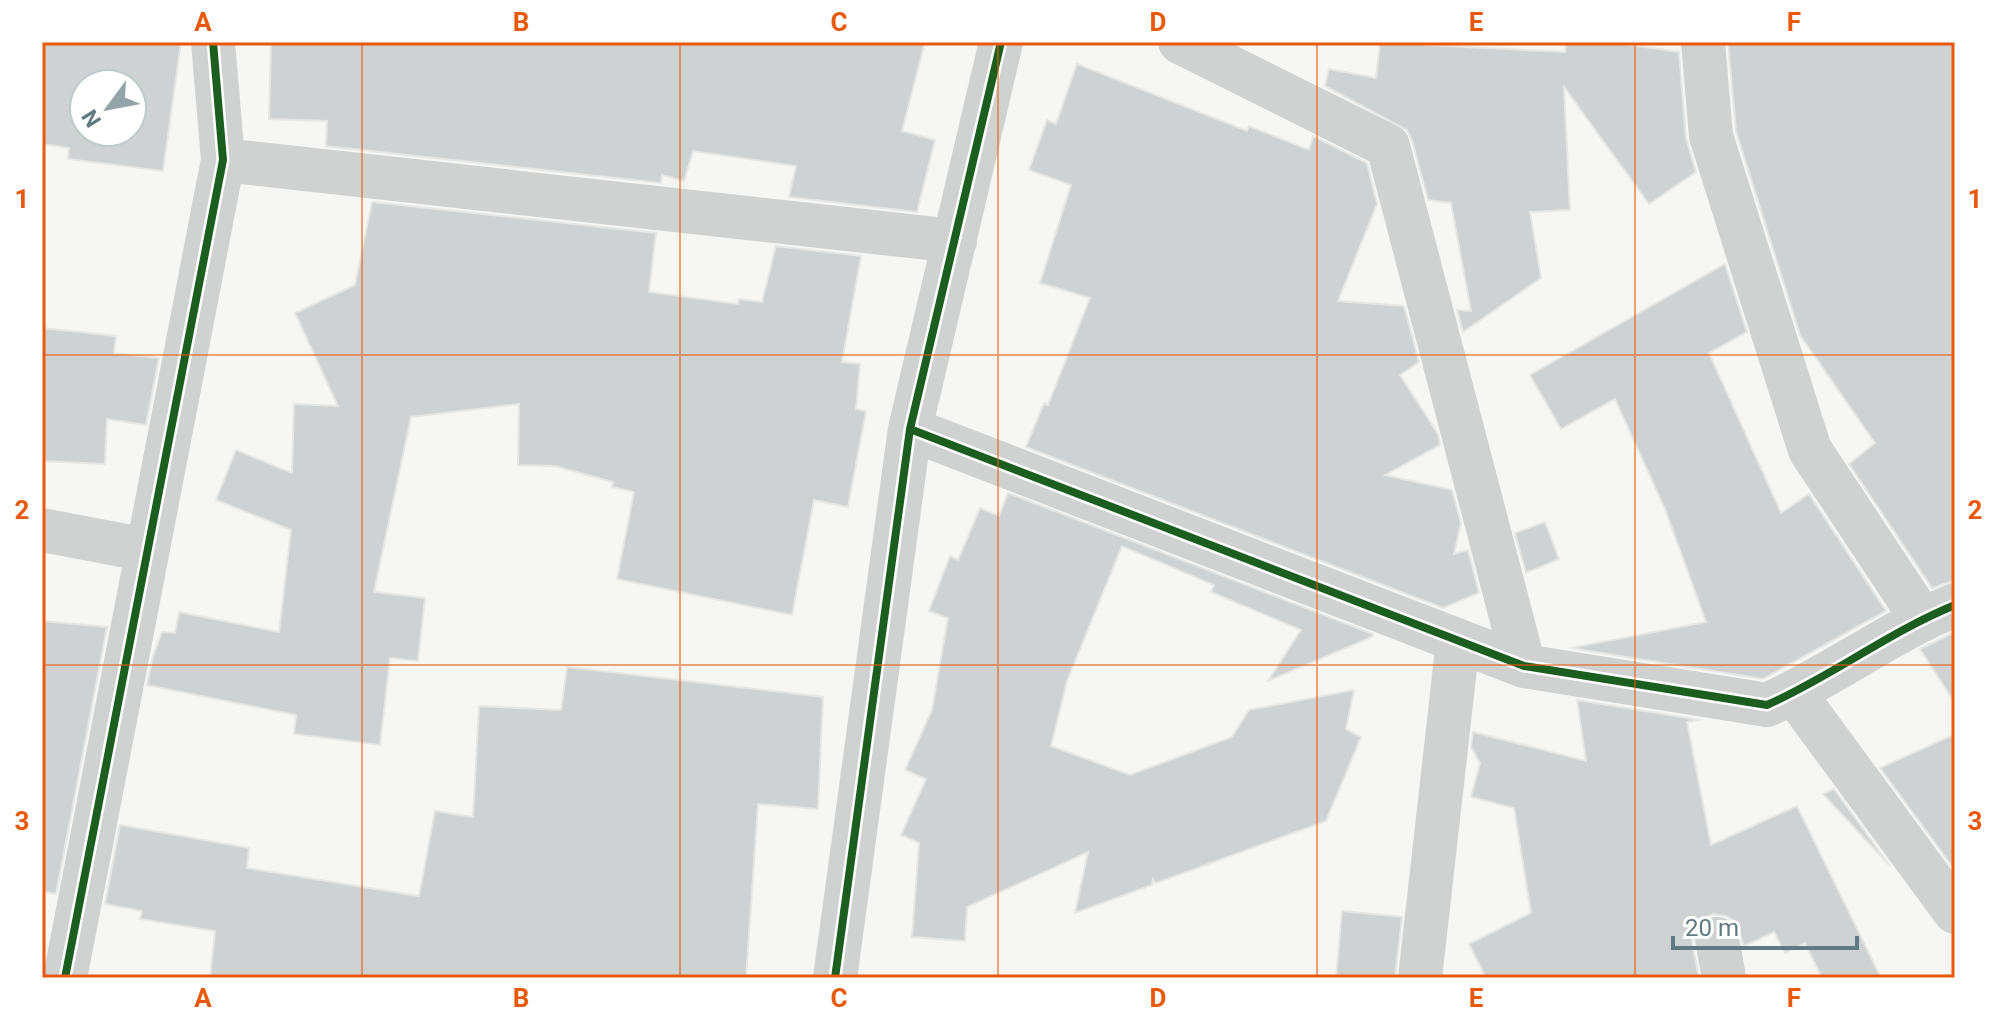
<svg xmlns="http://www.w3.org/2000/svg" width="1997" height="1020" font-family="Roboto,sans-serif">
	<rect width="100%" height="100%" fill="#f6f6f5"/>
	<path fill="#cfd2d2" stroke="#e6e6e4" stroke-width="2" fill-rule="evenodd" d="M42,42h139l-18,129 -95,-12 1,-11 -27,-4zM84,84h48v48h-48z
		M271,42h654l-23,89 33,9 -18,72 -128,-15 7,-31 -103,-15 -9,30 -22,-6 -1,8 -335,-37 1,-25 -58,-2z
		M1380,42h46l-1,3 140,7 1,-10h44l69,10 7,86 10,34 -47,32 -85,-117 6,123 -40,2 11,66 -78,54 -6,-22 14,1 -20,-108 -23,-3 -16,-60 -5,-10 -82,-44 4,-17 47,9z
		M1728,42h227v538l-23,8 -83,-124 26,-21 -75,-108 -64,-204z
		M1077,64l170,67 2,-5 60,24 4,-14 54,27 10,41 -39,97 66,5 15,56 -19,13 38,59 2,11 -55,30 67,15 9,33 -7,31 14,-4 11,43 -36,15 -417,-161 18,-44 4,2 42,-107 -50,-15 31,-98 -42,-15 18,-50 9,4z
		M372,202l284,31 -7,59 89,12 1,-5 23,3 14,-56 85,10 -19,106 18,2 -4,45 10,2 -18,96 -34,-7 -22,115 -175,-36 17,-87 -22,-5 1,-5 -58,-16 -37,-1 1,-61 -108,13 -37,175 51,6 -7,63 -28,-3 -10,87 -86,-11 2,-19 -149,-30 6,-29 9,-24 13,1 4,-21 100,20 12,-102 -75,-30 20,-50 56,23 2,-69 44,2 -43,-93 60,-28z
		M1725,264l22,68 -38,21 72,160 28,-19 77,117 -123,68 -192,-31 135,-26 -41,-113 -50,-110 -54,30 -31,-54z
		M42,328l74,8 -2,17 45,5 -13,67 -39,-6 -2,45 -63,-3z
		M1008,493l365,141 -1,3 -104,44 33,-51 -90,-38 3,-7 -92,-39 -55,135 -16,65 79,29 102,-38 17,-27 105,-20 -8,39 15,8 -35,84 -170,62 -3,-4 -1,6 -77,28 13,-61 -121,55 -2,34 -53,-4 7,-94 -18,-8 25,-56 -21,-9 27,-60 16,-92 -19,-7 21,-55 8,4 22,-52 19,8z
		M1545,522l14,37 -33,14 -11,-40z
		M42,621l65,6 -51,267 -14,-3z
		M1955,632v71l-35,-54z
		M567,667l256,30 -5,112 -60,-5 -12,174h-536l5,-47 -75,-12 2,-8 -37,-7 15,-79 129,23 -2,20 172,28 16,-85 38,6 6,-111 82,4z
		M1577,700l123,20 -13,2 24,123 86,-39 84,172h-59l-17,-35 -20,10 -11,-21 -30,14 -8,-24 -10,-6 -13,-2 -13,6 -7,11 -1,12 7,35h-213l-17,-34 62,-31 -17,-105 -43,-11 9,-34 -9,-16 2,-15 113,29z
		M1955,734v136l-75,-102z
		M1834,789l56,77 -67,-72z
		M1342,911l60,6 -7,61h-59z"/>
	<g fill="none" stroke-linecap="round" stroke-linejoin="round">
		<path stroke="#d0d1d1" stroke-width="44" d="M1180,42l208,104 136,520
			M1703,42l8,94 99,314 112,169
			M223,160l732,81
			M910,429l614,237 243,39c65,-29 122,-73 188,-100
			M42,530l105,20
			M1794,693l161,219
			M1717,939l7,39
			M65,978l158,-818 -10,-118
			M835,978l75,-549 91,-387
			M1420,978l38,-337"/>
		<defs>
			<path id="cycleway" d="M910,429l614,237 243,39c65,-29 122,-73 188,-100
				M65,978l158,-818 -10,-118
				M835,978l75,-549 91,-387"/>
		</defs>
		<use href="#cycleway" stroke="#fff" stroke-width="13"/>
		<use href="#cycleway" stroke="#1b5e20" stroke-width="8"/>
	</g>
	<path fill="none" stroke="#e8590c" stroke-width="2" stroke-opacity="0.55" d="M362,42v936M680,42v936M998,42v936M1317,42v936M1635,42v936M42,355h1913M42,665h1913"/>
	<rect width="1997" height="1020" fill="none" stroke="#ffffff" stroke-width="88"/>
	<g transform="translate(108 108) rotate(238)"><circle r="38" fill="#ffffff" stroke="#bfcacd" stroke-width="2"/>
	<path d="M0-6L14 30L0 20L-14 30Z" fill="#94a5aa"/>
	<text y="-12" font-size="22" font-weight="bold" text-anchor="middle" fill="#5f7a82">N</text>
	</g>
	<path d="M1673 936v12h184v-12" fill="none" stroke="#5f7a82" stroke-width="4"/>
	<text x="1685" y="936" font-size="24" fill="#5f7a82" stroke="#ffffff" stroke-width="6" paint-order="stroke">20 m</text>
	<rect x="44" y="44" width="1909" height="932" fill="none" stroke="#e8590c" stroke-width="3"/>
	<g font-size="26" text-anchor="middle" font-weight="bold" fill="#e8590c">
		<text x="203" y="31">A</text>
		<text x="521" y="31">B</text>
		<text x="839" y="31">C</text>
		<text x="1158" y="31">D</text>
		<text x="1476" y="31">E</text>
		<text x="1794" y="31">F</text>
		<text x="22" y="208">1</text>
		<text x="1975" y="208">1</text>
		<text x="22" y="519">2</text>
		<text x="1975" y="519">2</text>
		<text x="22" y="830">3</text>
		<text x="1975" y="830">3</text>
		<text x="203" y="1007">A</text>
		<text x="521" y="1007">B</text>
		<text x="839" y="1007">C</text>
		<text x="1158" y="1007">D</text>
		<text x="1476" y="1007">E</text>
		<text x="1794" y="1007">F</text>
	</g>
</svg>
